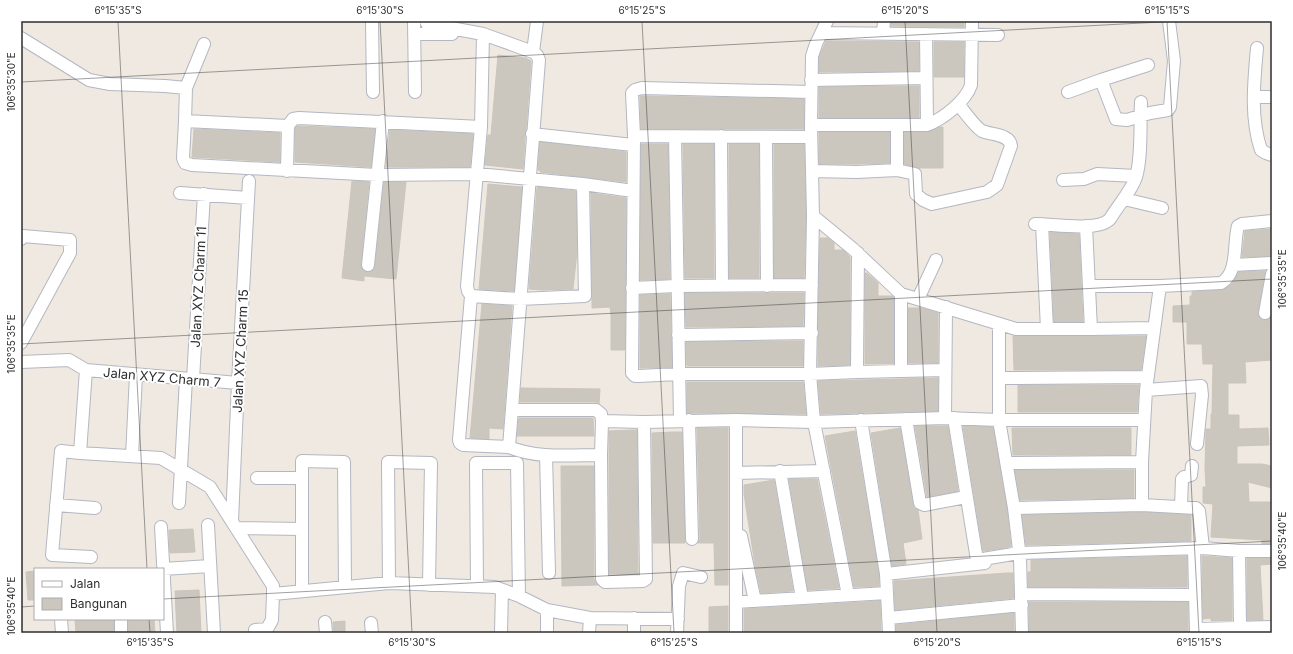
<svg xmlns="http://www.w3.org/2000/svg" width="1293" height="654" font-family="Inter,sans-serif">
	<rect width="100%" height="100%" fill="#efe9e1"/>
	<path fill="#cbc7bf" stroke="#cbc5ba" d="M891,21h73v6l-73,-1z
		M826,41l93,1v29l-100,1v-15z
		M934,42h30v35h-30z
		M498,55l28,3 5,3 -5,68 -1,5v4l-2,31 -38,-4 3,-30h3z
		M919,86v32h-100v-31z
		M640,96h3l161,3v30h-163z
		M297,126l78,3 -4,38 -76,-5v-34z
		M939,127h4v41h-24l-15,-4v-32h23z
		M194,129l86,4v29l-88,-5z
		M390,130l83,4 -3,33h-84z
		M819,132h71v31l-33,1h-38z
		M540,142l86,10v30l-86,-10v-2h-2z
		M641,144h27l2,135 -30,1z
		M683,144h31v134h-29z
		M729,144h30v134h-30z
		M774,144h30l2,72 -2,62h-30z
		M352,181l17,1 -8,82 2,7 5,1 6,-2 1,-4 9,-84h22l-10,97 -32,-3v5l-22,-3z
		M488,184l34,3 -8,104 -35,-2z
		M538,187l38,4 1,61 -4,37 -31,1 -13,-1 8,-101z
		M591,193l35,5 -1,152h-14v-35l-1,-8 -18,1v-12z
		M1272,229v27l-30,1 3,-26z
		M1050,232l29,2 4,88h-29z
		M820,238h8l6,5v7h9l7,7v108l-32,1v-29l1,-4 -1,-4z
		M1265,271l-7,41v4l5,4h5l4,-5v45l-27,2 1,21h-18v32h11v14l29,-1 1,17 -32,1v18h25l10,2v22l-24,-6 1,20h23v42h-10v-4l-51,-3 2,-33 -10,-1v-16h3l-1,-19 1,-39h5v-15h1l1,-50h-10l-1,-20h-15v-22h-14v-16l17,-1v-9h2v-4l30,-2 10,-6 6,-12z
		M865,273h2l11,10v13h14l2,1v67h-29z
		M685,293h119l-1,33 -117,1z
		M670,294l2,73 -32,1v-73z
		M482,304l30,2 -9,123 -14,-1v11l-19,-1z
		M908,308h13l17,5v50h-30z
		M1013,336h133l-5,34h-127z
		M803,341v25h-116l-1,-24z
		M938,378v33l-117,3 -3,-33z
		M687,382h116l3,32 -119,-1z
		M1018,385h121l-2,27h-119z
		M521,388l79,1 -1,15 -3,-2h-76z
		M519,418h74l1,18h-77z
		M915,426h33l10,65 -31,6z
		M963,426l30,1 14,82 4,38 -28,4z
		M697,428h31v157h-13l-1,-42h-16l2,-4z
		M900,428l13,76 1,4 4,2 4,29 -19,4 3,21 -14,2 -21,-133z
		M1012,428h119v27h-118z
		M632,430h5l1,144h-29v-143z
		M855,431l24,144v11l-25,1 -29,-151z
		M673,432h9l3,111h-32l-1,-110z
		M561,466h33v113l4,6 -36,1z
		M1015,470h119v28l-114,2z
		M789,479h28l22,109 -31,2z
		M774,480l19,111 -32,2 -6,-28 -11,-71v-9z
		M1142,512l49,3v26l-165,4 -4,-30z
		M193,529l2,23 -25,1 -1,-23z
		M1187,556v31h-159v-15h3v-12z
		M1202,556l30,2v63h-21v-3l-8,1z
		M1247,558h25v6l-12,1 3,55h-16z
		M35,571v29h-7l-2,-28z
		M1007,573h6l1,25 -119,12 -1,-29z
		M199,590l2,43h-24l-2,-42z
		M880,601l1,32h-137v-24z
		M1029,602h159v31h-159z
		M728,606v27h-19v-26z
		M1014,613v20h-118v-8z
		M75,619h39v14h-38z
		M128,619h26l1,14h-27z
		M345,621v12h-11l-1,-11z"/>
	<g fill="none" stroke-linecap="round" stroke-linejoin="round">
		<defs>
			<path id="minor" d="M372,21l1,71
				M414,21l1,71
				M426,21l6,13
				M435,21l2,4 3,1 43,8
				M827,21l-11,23 -4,12 -1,69 2,91 -3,158 4,48 34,173
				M822,33l176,2
				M414,34h38
				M883,34l1,-13
				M926,34l1,91
				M21,38l68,42 21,4 55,2 21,2
				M1257,48c-3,34 -7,69 4,102l5,3 6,2
				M533,52l4,-31
				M811,80l115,-2
				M1101,80l47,-15
				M811,92l-169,-4 -7,2 -3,3 2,43 -2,237 3,3h3l41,-2h131l47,-2 88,-2
				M1068,92l33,-12 15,39 11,1 23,-7 18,-3 2,-3 4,-46 -5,-40
				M1254,97h18
				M185,121l1,-33 18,-44
				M811,125h116c16,-6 39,-24 44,-40l1,-64
				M288,126l-103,-5 -2,37 2,5 7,2 185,10 100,-1 106,10 50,7
				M532,134l101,11
				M634,136l177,1
				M675,136l5,284
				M721,136l1,150
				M766,137l1,149
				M897,170l18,4 1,20 7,6 9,4 55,-12 10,-7 14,-39c-1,-12 -20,-11 -29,-15 -7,-4 -18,-20 -24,-27
				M287,171l1,-45 5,-7 6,-1 182,9
				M812,171l45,1 40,-2v-45
				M1063,180l21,-1 13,-5 39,2
				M180,193l68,5
				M1124,199l38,9
				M813,216l40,33 48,45 115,35h75l63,-1
				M1035,224c18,0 63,8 75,-5 8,-14 21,-27 26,-42 6,-19 4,-55 5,-75
				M1042,224l5,105
				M1086,226l5,103
				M21,239l2,-3 47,4v13l-49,90
				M368,265l15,-144
				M1233,265l39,-2
				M1089,286h71l61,-3c18,-10 12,-40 17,-57l4,-2 30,-3
				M632,288l45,-2 135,-1
				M471,296l49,3 65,-3 -2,-112
				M918,299l18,-39
				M1265,313l7,-39
				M999,324v96l15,88 6,50 2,75
				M678,335l134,-2
				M21,362l48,-2 17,10 -6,83 81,5 49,29 63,99v8l116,-11 106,4 24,9 28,14 43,8 88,1
				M86,370l152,13
				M901,371v-77
				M857,372l1,-119
				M1000,378l147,-1
				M193,379l11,-185
				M1146,390l55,-4 1,9 -5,49
				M512,410h84l5,4 1,7 -1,34 1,124 3,3 38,-1 3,-2 -2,-157
				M945,418l1,-111
				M954,418l23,142 42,-7 184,-5 36,3h33
				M906,419l14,84 4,2 42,-8
				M689,420l3,119
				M861,420l25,154 3,59
				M602,421l42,1 92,-2 78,2 131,-4 54,2h145
				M509,447l-46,-2 -3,-2 -1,-3 12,-144 -3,-5 -1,-5 14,-159 2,-93 50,18 4,3 2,5 -30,387c28,12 62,8 92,8
				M80,453l-19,-2 -9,104 39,2
				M546,455l3,118
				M132,456l4,-81
				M1007,463l135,-1
				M780,471l22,127
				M736,473l88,-2
				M257,478h45
				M179,503l7,-124
				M56,505l39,3
				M1142,505v-43l4,-72 14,-104
				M1181,507l1,-28 2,-2 7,-2 1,-9
				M1014,508l128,-3 54,3 3,3 4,37
				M232,521l6,-138 11,-202
				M208,525l6,108
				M161,527l6,106
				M236,528l66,1
				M741,536l14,65
				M1194,548l2,85
				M1239,551l1,76
				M163,569l47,-3
				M886,574l99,-11
				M389,583l-1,-121 43,1 -2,122
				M477,586l-1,-123h41l2,133
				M302,591v-130l42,1 1,125
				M1022,594l173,1
				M736,602l151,-9
				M547,610v23
				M889,618l133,-13
				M61,619l1,14
				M121,619v14
				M325,622l1,11
				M371,623l1,10
				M1196,629l76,-2
				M255,630l12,-1 5,-9 1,-26
				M501,632l1,-42
				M589,633l1,-15
				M634,633v-15
				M677,633l2,-47 4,-13 18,4
				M736,633v-213"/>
		</defs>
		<use href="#minor" stroke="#b4b7c1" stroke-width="14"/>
		<use href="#minor" stroke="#fff" stroke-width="12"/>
	</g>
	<path fill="none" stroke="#2e2e2e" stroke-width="1" stroke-opacity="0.45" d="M118,21l29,548M380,21l32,612M642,21l32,612M905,21l32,612M1167,21l32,612M21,82l1159,-61M21,344l1251,-65M163,599l1109,-58M21,607l14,-1M149,619l1,14"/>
	<g text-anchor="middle" stroke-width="4" stroke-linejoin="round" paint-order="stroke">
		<g font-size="13" fill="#2e2e2e" stroke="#fff">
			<text transform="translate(198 287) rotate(-87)" y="5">Jalan XYZ Charm 11</text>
			<text transform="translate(240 351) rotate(-87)" y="5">Jalan XYZ Charm 15</text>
			<text transform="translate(162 377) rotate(5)" y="5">Jalan XYZ Charm 7</text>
		</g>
	</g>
	<rect width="1293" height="654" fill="none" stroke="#ffffff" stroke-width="44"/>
	<rect x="34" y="568" width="130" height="52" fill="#ffffff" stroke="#ababab"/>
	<rect x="42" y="581" width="20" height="6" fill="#ffffff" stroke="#ababab"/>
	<text x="70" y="588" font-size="12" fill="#2e2e2e">Jalan</text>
	<rect x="42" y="598" width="20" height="12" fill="#cbc7bf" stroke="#ababab"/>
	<text x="70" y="608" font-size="12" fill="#2e2e2e">Bangunan</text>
	<rect x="22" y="22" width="1249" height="610" fill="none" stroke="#2e2e2e" stroke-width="1.5"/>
	<g font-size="10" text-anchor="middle" fill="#2e2e2e">
		<text x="118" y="14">6°15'35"S</text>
		<text x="380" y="14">6°15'30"S</text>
		<text x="642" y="14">6°15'25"S</text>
		<text x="905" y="14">6°15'20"S</text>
		<text x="1167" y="14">6°15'15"S</text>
		<text transform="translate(11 82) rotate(-90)" y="4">106°35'30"E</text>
		<text transform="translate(1282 279) rotate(-90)" y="4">106°35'35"E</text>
		<text transform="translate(11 344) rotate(-90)" y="4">106°35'35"E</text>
		<text transform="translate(1282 541) rotate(-90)" y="4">106°35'40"E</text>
		<text transform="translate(11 606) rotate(-90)" y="4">106°35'40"E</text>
		<text x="150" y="646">6°15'35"S</text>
		<text x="412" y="646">6°15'30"S</text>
		<text x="674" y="646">6°15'25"S</text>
		<text x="937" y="646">6°15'20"S</text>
		<text x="1199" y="646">6°15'15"S</text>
	</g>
</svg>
